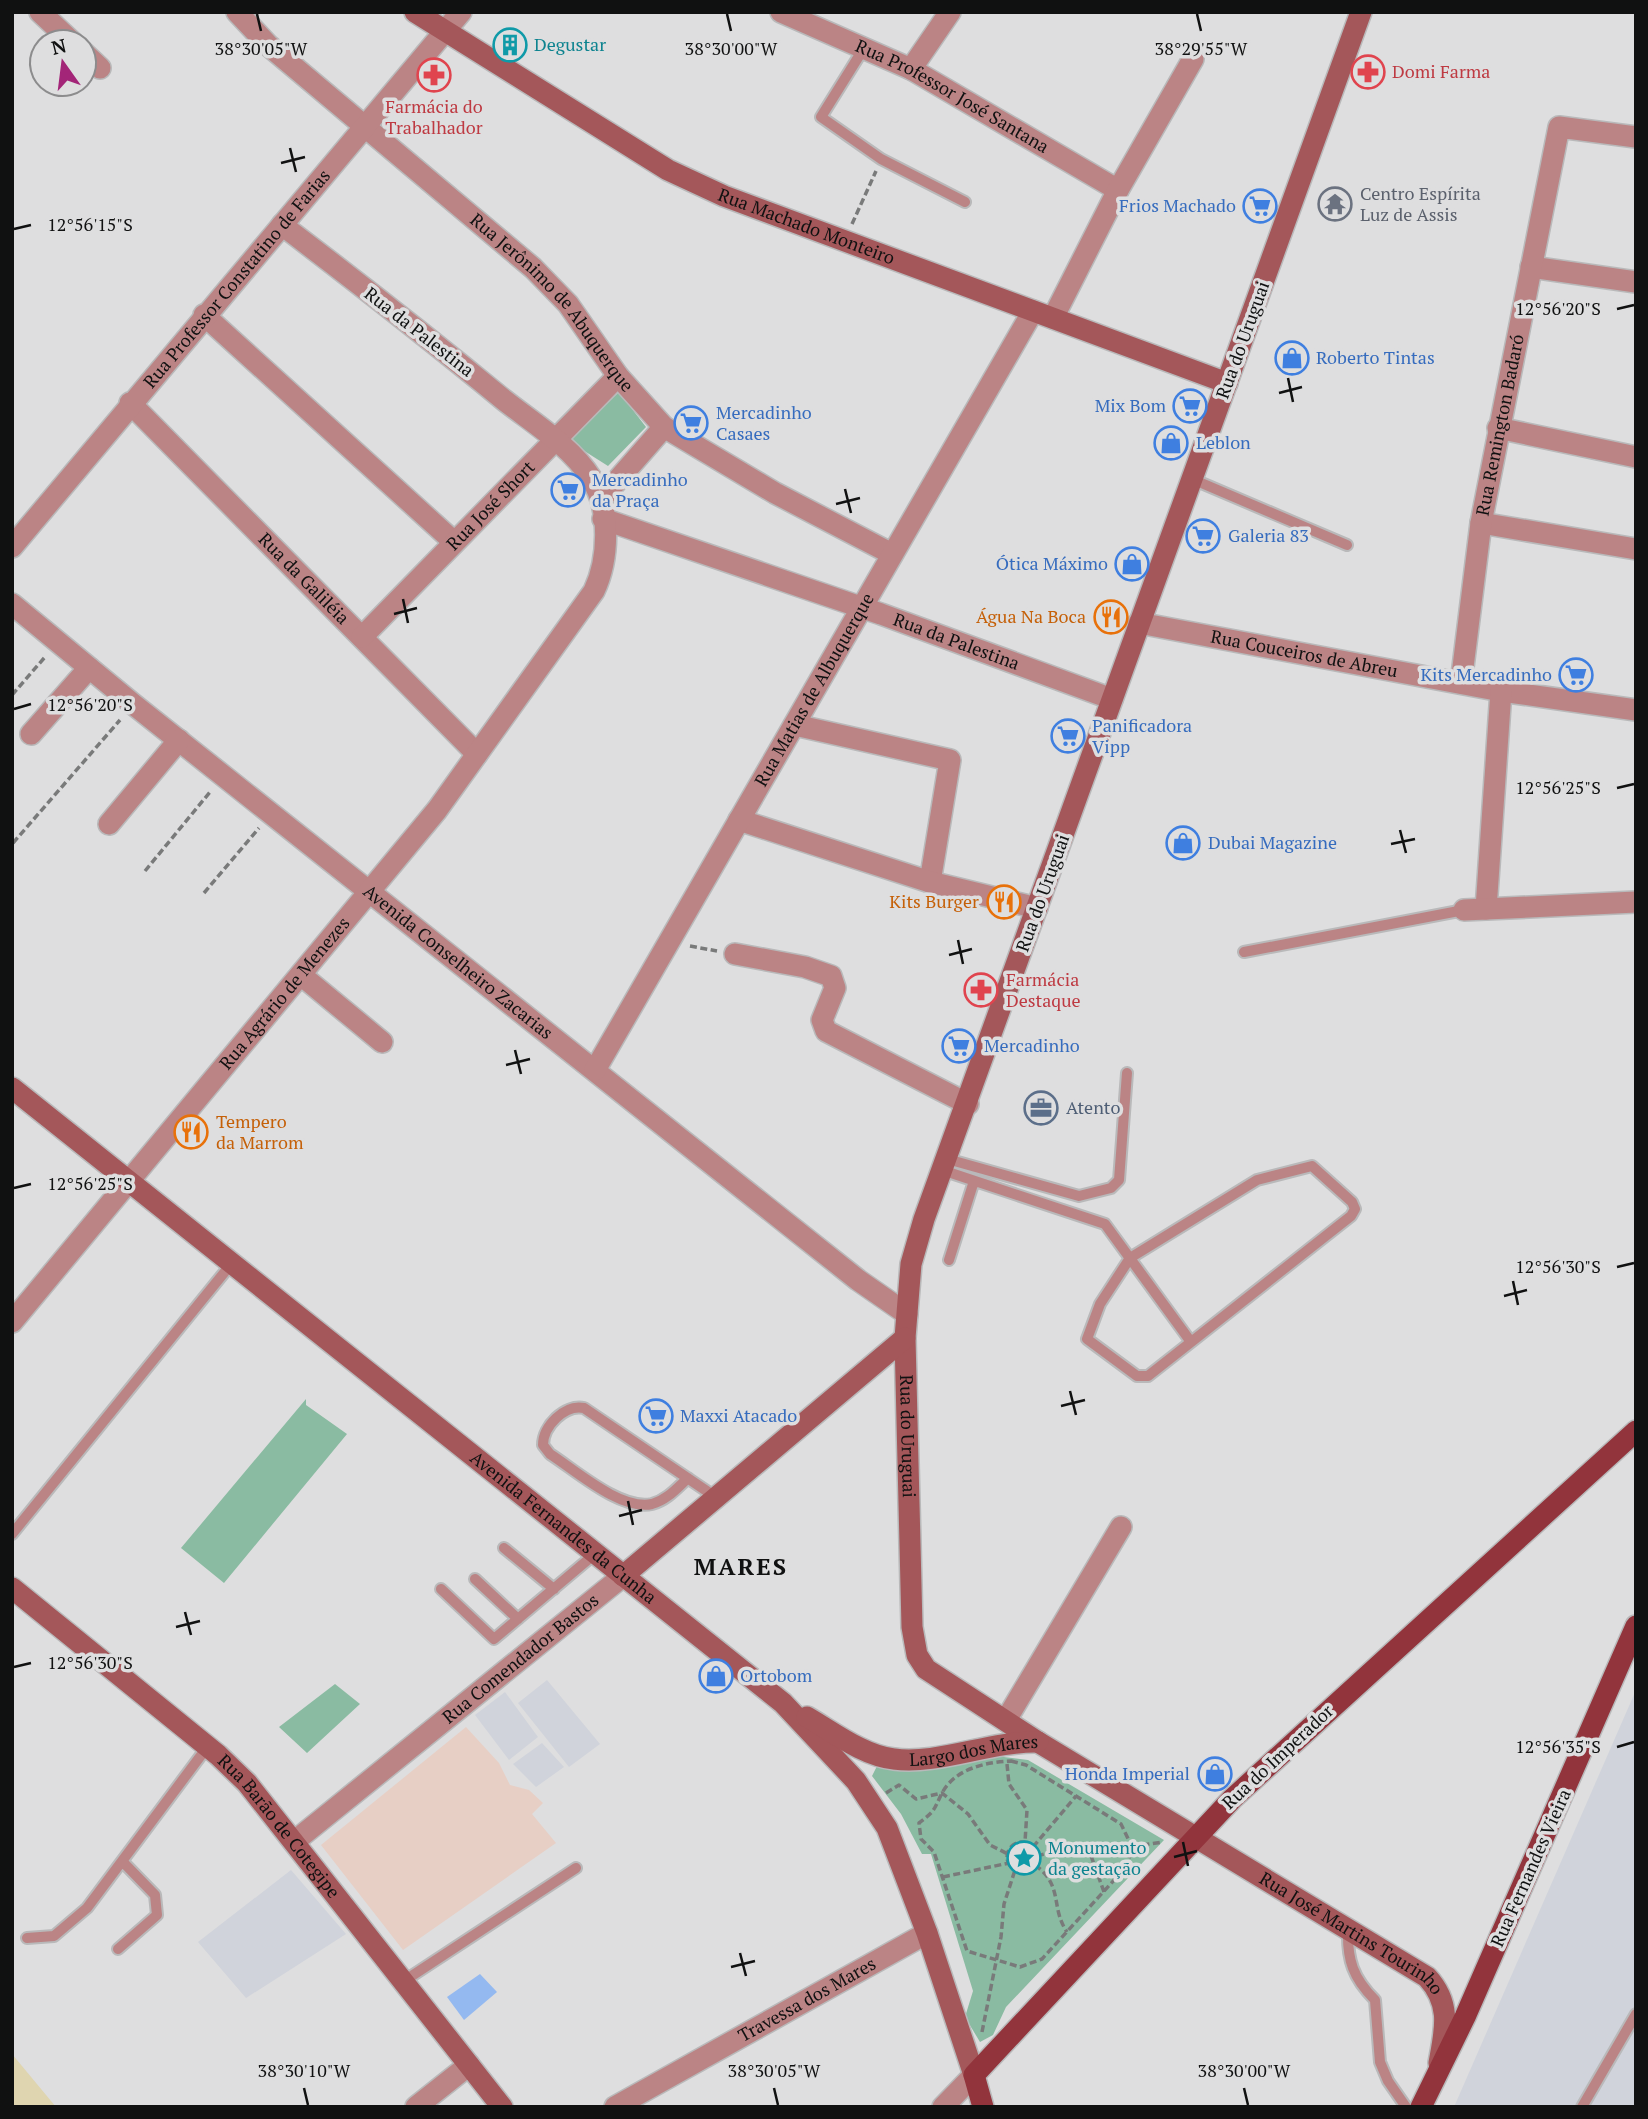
<svg xmlns="http://www.w3.org/2000/svg" width="1648" height="2119" font-family="'PT Serif',serif">
	<rect width="100%" height="100%" fill="#dededf"/>
	<path fill="#d0d3db" d="M547,1680l53,64 -31,23 -51,-64z
		M1636,1690v417h-182z
		M505,1692l33,45 -29,23 -34,-45z
		M542,1743l22,24 -28,20 -23,-23z
		M291,1870l55,64 -100,64 -48,-56z"/>
	<path fill="#e7cfc5" d="M466,1727l33,36 11,22 19,5 14,13 -11,11 24,29 -153,107 -82,-105z"/>
	<path fill="#8abba2" d="M619,392l27,35 -38,39 -41,-26z
		M306,1399v6l41,29 -123,149 -43,-35z
		M335,1684l25,20 -53,49 -28,-26z
		M996,1756l32,4 136,80 -158,167 -13,28 -13,7 -15,-25 8,-26 -42,-137h-9l-21,-40 -29,-38 6,-12z"/>
	<path fill="#dfd5b0" d="M12,2054l44,53h-44z"/>
	<path fill="#94b9f0" d="M480,1974l17,18 -33,28 -17,-23z"/>
	<g fill="none" stroke-linecap="round" stroke-linejoin="round">
		<defs>
			<path id="lane" d="M864,48l-43,69 60,42 84,43
				M1192,479l155,66
				M1244,952l220,-42
				M947,1159l132,37 32,-8 8,-8 8,-107
				M1312,1166l40,36 3,7 -4,7 -203,160h-11l-50,-37 13,-35 30,-46 127,-78z
				M942,1170l163,54 86,118
				M949,1260l25,-79
				M688,1478c-11,10 -21,22 -36,26 -31,7 -77,-34 -102,-50l-7,-9c0,-19 22,-41 41,-37l133,90
				M12,1534l220,-271
				M504,1548l50,41
				M475,1579l43,40
				M441,1589l53,50 102,-86
				M1348,1929c-1,31 5,49 27,71l5,62 8,19 18,26
				M27,1938l27,-2 33,-28 121,-162
				M118,1949l39,-34 -2,-20 -33,-34
				M404,1981l172,-113
				M1582,2107l54,-93"/>
			<g id="street">
				<path d="M40,12l32,30"/>
				<path id="s1" d="M237,12l31,33 265,223 35,36 50,72 46,51 111,66 117,61"/>
				<path id="s2" d="M781,12l130,57 207,121"/>
				<path d="M84,53l16,15"/>
				<path d="M911,69l39,-57"/>
				<path d="M1531,267l105,15"/>
				<path d="M204,315l250,227"/>
				<path d="M1053,318l65,-128 75,-131"/>
				<path id="s3" d="M130,403l347,351"/>
				<path d="M1498,428l138,29"/>
				<path d="M601,499l63,-72"/>
				<path id="s4" d="M603,519l278,95 231,85"/>
				<path d="M1481,523l155,26"/>
				<path id="s5" d="M12,547l449,-535"/>
				<path id="s6" d="M12,604l121,100 725,576 49,34"/>
				<path id="s7" d="M1139,623l362,68 135,19"/>
				<path id="s8" d="M362,637l256,-261"/>
				<path id="s9" d="M1461,683l20,-160 78,-396 77,10"/>
				<path d="M795,725l155,35 -20,122"/>
				<path d="M31,734l58,-66"/>
				<path d="M739,820l191,62 107,26"/>
				<path d="M109,824l70,-84"/>
				<path d="M1486,909l15,-218"/>
				<path d="M1464,910l172,-8"/>
				<path d="M735,954l70,13 26,9 4,12 -13,32 4,11 142,73"/>
				<path d="M301,975l81,67"/>
				<path id="s10" d="M595,1070l438,-759"/>
				<path id="s11" d="M12,1322l425,-512 157,-219c15,-32 17,-82 -3,-113 -20,-32 -58,-55 -87,-78 -73,-60 -147,-118 -222,-175"/>
				<path d="M1006,1720l115,-193"/>
				<path id="s12" d="M295,1841l328,-265"/>
				<path d="M416,2107l53,-42"/>
				<path id="s13" d="M615,2107l312,-174"/>
				<path d="M943,2107l31,-32"/>
			</g>
			<g id="secondary">
				<path id="s14" d="M415,12l253,158 56,26 503,187"/>
				<path id="s15" d="M1361,12l-437,1207 -13,45 -6,74 7,289 5,28 9,14 112,73 389,235c25,27 18,53 12,86"/>
				<path id="s16" d="M12,1088l771,615 73,78 31,47 40,105 47,142"/>
				<path d="M623,1576l282,-238"/>
				<path id="s17" d="M12,1588l206,167 29,28 255,324"/>
				<path id="s18" d="M807,1717c26,15 57,39 87,42 44,6 96,-18 144,-17"/>
			</g>
			<path id="primary" d="M983,2107l-9,-32 258,-276 404,-368
				M1421,2107l44,-90 171,-391"/>
		</defs>
		<use href="#lane" stroke="#b9b9ba" stroke-width="14"/>
		<use href="#street" stroke="#b9b9ba" stroke-width="24"/>
		<use href="#secondary" stroke="#b9b9ba" stroke-width="24"/>
		<use href="#primary" stroke="#b9b9ba" stroke-width="24"/>
		<path stroke="#797a7a" stroke-width="3.5" stroke-dasharray="7 3.5" stroke-linecap="butt" d="M852,224l24,-53
			M12,695l33,-38
			M13,843l107,-123
			M145,871l65,-79
			M204,893l55,-65
			M690,946l27,5
			M1011,1761l15,4 95,59 11,23 -5,19 -85,93 -22,8 -53,-16 -33,-99 -13,-13 -2,-16c17,-13 14,-12 23,-30 13,-24 43,-31 69,-32z
			M1007,1764l2,20 18,26 -2,32
			M886,1793l13,-8 17,14 26,-6 26,21 22,31 18,9
			M1007 1857a15 15 0 1 1 30 0a15 15 0 1 1-30 0Z
			M1033,1847l43,-51
			M1037,1856l29,-8 24,5
			M1035,1865c29,21 15,42 32,67
			M943,1877l66,-14
			M1104,1892l-14,-39 73,-11
			M982,2032l19,-95 3,-33 11,-34"/>
		<use href="#lane" stroke="#bb8485" stroke-width="10"/>
		<use href="#street" stroke="#bb8485" stroke-width="21"/>
		<use href="#secondary" stroke="#a4575a" stroke-width="21"/>
		<use href="#primary" stroke="#92343c" stroke-width="21"/>
	</g>
	<path fill="none" stroke="#101111" stroke-width="2.5" d="M257,14l4,17M727,14l4,17M1197,14l4,17M290,148l6,24M281,163l24,-6M14,229l17,-4M1617,309l17,-4M1288,378l5,24M1279,393l23,-6M845,489l6,24M836,504l24,-6M403,599l5,24M394,614l23,-6M14,709l17,-5M1617,788l17,-4M1400,830l6,23M1391,844l24,-5M958,940l5,24M949,955l23,-6M515,1050l6,24M506,1065l24,-6M14,1188l17,-4M1617,1267l17,-4M1513,1281l5,24M1504,1296l23,-6M1070,1391l6,24M1061,1406l24,-6M628,1501l5,24M619,1516l23,-6M185,1612l6,23M176,1627l24,-6M14,1667l17,-4M1617,1747l17,-5M1183,1842l5,24M1174,1857l23,-6M740,1953l6,23M731,1967l24,-6M304,2088l4,17M774,2088l4,17M1244,2088l4,17"/>
	<defs>
		<symbol id="building-ring" viewBox="-11 -11 22 22"><circle r="9.5" fill="#dededf" stroke="#0f9aa8" stroke-width="1.5"/><path d="M-4-6H4V6H1V3H-1V6H-4ZM-2.5-4.3h1.7v1.8h-1.7ZM.8-4.3h1.7v1.8H.8ZM-2.5-1h1.7V.8h-1.7ZM.8-1h1.7V.8H.8Z" fill="#0f9aa8"/></symbol>
		<symbol id="pharmacy-ring" viewBox="-11 -11 22 22"><circle r="9.5" fill="#dededf" stroke="#e0444e" stroke-width="1.5"/><path d="M-2-6h4v4h4v4h-4v4h-4v-4h-4v-4h4Z" fill="#e0444e"/></symbol>
		<symbol id="temple-ring" viewBox="-11 -11 22 22"><circle r="9.5" fill="#dededf" stroke="#6b7280" stroke-width="1.5"/><path d="M0-6L5-2H3V0L6.5 2.5H4V6H1.5V3h-3V6H-4V2.5H-6.5L-3 0V-2H-5Z" fill="#6b7280"/></symbol>
		<symbol id="supermarket-ring" viewBox="-11 -11 22 22"><circle r="9.5" fill="#dededf" stroke="#3f7fe0" stroke-width="1.5"/><path d="M-6-5.5h2.5l.6 2H6L4.5 2H-2.5L-4.4-4H-6ZM-1.5 3.2a1.3 1.3 0 1 0 .1 0ZM3 3.2a1.3 1.3 0 1 0 .1 0Z" fill="#3f7fe0"/></symbol>
		<symbol id="shop-ring" viewBox="-11 -11 22 22"><circle r="9.5" fill="#dededf" stroke="#3f7fe0" stroke-width="1.5"/><path d="M-5-2.5h2.3a2.7 3.5 0 0 1 5.4 0H5L5.5 6h-11ZM-1.5-2.5h3a1.5 2.3 0 0 0-3 0Z" fill="#3f7fe0"/></symbol>
		<symbol id="restaurant-ring" viewBox="-11 -11 22 22"><circle r="9.5" fill="#dededf" stroke="#e8710a" stroke-width="1.5"/><path d="M-5-6h1v4h1v-4h1v4h1v-4h1v5L-1.5 .5V6h-2V.5L-5-1ZM5-6V6H3V1.5H1.5Q1.5-4 5-6Z" fill="#e8710a"/></symbol>
		<symbol id="office-ring" viewBox="-11 -11 22 22"><circle r="9.5" fill="#dededf" stroke="#5c6f8a" stroke-width="1.5"/><path d="M-6-3h4V-5.5h4V-3h4V5H-6ZM-1-4.5V-3h2v-1.5ZM-6 0V1H6V0Z" fill="#5c6f8a"/></symbol>
		<symbol id="sight-ring" viewBox="-11 -11 22 22"><circle r="9.5" fill="#dededf" stroke="#0f9aa8" stroke-width="1.5"/><path d="M0-6L1.8-2.2L6-1.7L2.9 1.2L3.7 5.4L0 3.3L-3.7 5.4L-2.9 1.2L-6-1.7L-1.8-2.2Z" fill="#0f9aa8"/></symbol>
	</defs>
	<g fill-rule="evenodd">
		<use href="#building-ring" x="491" y="26" width="38" height="38"/>
		<use href="#pharmacy-ring" x="1349" y="53" width="38" height="38"/>
		<use href="#pharmacy-ring" x="415" y="56" width="38" height="38"/>
		<use href="#temple-ring" x="1316" y="185" width="38" height="38"/>
		<use href="#supermarket-ring" x="1241" y="187" width="38" height="38"/>
		<use href="#shop-ring" x="1273" y="339" width="38" height="38"/>
		<use href="#supermarket-ring" x="1171" y="387" width="38" height="38"/>
		<use href="#supermarket-ring" x="672" y="404" width="38" height="38"/>
		<use href="#shop-ring" x="1152" y="424" width="38" height="38"/>
		<use href="#supermarket-ring" x="549" y="471" width="38" height="38"/>
		<use href="#supermarket-ring" x="1184" y="517" width="38" height="38"/>
		<use href="#shop-ring" x="1113" y="545" width="38" height="38"/>
		<use href="#restaurant-ring" x="1092" y="598" width="38" height="38"/>
		<use href="#supermarket-ring" x="1557" y="656" width="38" height="38"/>
		<use href="#supermarket-ring" x="1049" y="717" width="38" height="38"/>
		<use href="#shop-ring" x="1164" y="824" width="38" height="38"/>
		<use href="#restaurant-ring" x="985" y="883" width="38" height="38"/>
		<use href="#pharmacy-ring" x="962" y="971" width="38" height="38"/>
		<use href="#supermarket-ring" x="940" y="1027" width="38" height="38"/>
		<use href="#office-ring" x="1022" y="1089" width="38" height="38"/>
		<use href="#restaurant-ring" x="172" y="1113" width="38" height="38"/>
		<use href="#supermarket-ring" x="637" y="1397" width="38" height="38"/>
		<use href="#shop-ring" x="697" y="1657" width="38" height="38"/>
		<use href="#shop-ring" x="1196" y="1755" width="38" height="38"/>
		<use href="#sight-ring" x="1005" y="1839" width="38" height="38"/>
	</g>
	<g text-anchor="middle" stroke-width="7" stroke-linejoin="round" paint-order="stroke">
		<g font-size="18" fill="#0d838f" stroke="#dededf" text-anchor="start">
			<text x="534" y="51">Degustar</text>
			<text x="1048" y="1854">Monumento<tspan x="1048" dy="21">da gestação</tspan></text>
		</g>
		<g font-size="18" fill="#be3a42" stroke="#dededf" text-anchor="start">
			<text x="1392" y="78">Domi Farma</text>
			<text x="434" y="113" text-anchor="middle">Farmácia do<tspan x="434" dy="21">Trabalhador</tspan></text>
			<text x="1006" y="986">Farmácia<tspan x="1006" dy="21">Destaque</tspan></text>
		</g>
		<g font-size="18" fill="#101111" stroke="#dededf">
			<text dy="6" stroke="none"><textPath href="#s2" startOffset="191">Rua Professor José Santana</textPath></text>
			<text dy="6" stroke="none"><textPath href="#s14" startOffset="448">Rua Machado Monteiro</textPath></text>
			<text dy="6" stroke="none"><textPath href="#s5" startOffset="350">Rua Professor Constatino de Farias</textPath></text>
			<text dy="6" stroke="none"><textPath href="#s1" startOffset="430">Rua Jerônimo de Abuquerque</textPath></text>
			<text transform="translate(419 332) rotate(38)" y="6">Rua da Palestina</text>
			<text transform="translate(1243 340) rotate(-70)" y="6">Rua do Uruguai</text>
			<text dy="6" stroke="none"><textPath href="#s9" startOffset="261">Rua Remington Badaró</textPath></text>
			<text dy="6" stroke="none"><textPath href="#s8" startOffset="184">Rua José Short</textPath></text>
			<text dy="6" stroke="none"><textPath href="#s3" startOffset="247">Rua da Galiléia</textPath></text>
			<text dy="6" stroke="none"><textPath href="#s4" startOffset="374">Rua da Palestina</textPath></text>
			<text dy="6" stroke="none"><textPath href="#s7" startOffset="168">Rua Couceiros de Abreu</textPath></text>
			<text dy="6" stroke="none"><textPath href="#s10" startOffset="439">Rua Matias de Albuquerque</textPath></text>
			<text transform="translate(1043 893) rotate(-70)" y="6">Rua do Uruguai</text>
			<text dy="6" stroke="none"><textPath href="#s6" startOffset="572">Avenida Conselheiro Zacarias</textPath></text>
			<text dy="6" stroke="none"><textPath href="#s11" startOffset="427">Rua Agrário de Menezes</textPath></text>
			<text dy="6" stroke="none"><textPath href="#s15" startOffset="1503">Rua do Uruguai</textPath></text>
			<text dy="6" stroke="none"><textPath href="#s16" startOffset="705">Avenida Fernandes da Cunha</textPath></text>
			<text dy="6" stroke="none"><textPath href="#s12" startOffset="290">Rua Comendador Bastos</textPath></text>
			<text dy="6" stroke="none"><textPath href="#s18" startOffset="178">Largo dos Mares</textPath></text>
			<text transform="translate(1278 1757) rotate(-43)" y="6">Rua do Imperador</text>
			<text dy="6" stroke="none"><textPath href="#s17" startOffset="359">Rua Barão de Cotegipe</textPath></text>
			<text transform="translate(1531 1868) rotate(-66)" y="6">Rua Fernandes Vieira</text>
			<text dy="6" stroke="none"><textPath href="#s15" startOffset="2240">Rua José Martins Tourinho</textPath></text>
			<text dy="6" stroke="none"><textPath href="#s13" startOffset="220">Travessa dos Mares</textPath></text>
		</g>
		<g font-size="18" fill="#5b616d" stroke="#dededf" text-anchor="start">
			<text x="1360" y="200">Centro Espírita<tspan x="1360" dy="21">Luz de Assis</tspan></text>
		</g>
		<g font-size="18" fill="#366cbe" stroke="#dededf" text-anchor="start">
			<text x="1236" y="212" text-anchor="end">Frios Machado</text>
			<text x="1316" y="364">Roberto Tintas</text>
			<text x="1166" y="412" text-anchor="end">Mix Bom</text>
			<text x="716" y="419">Mercadinho<tspan x="716" dy="21">Casaes</tspan></text>
			<text x="1196" y="449">Leblon</text>
			<text x="592" y="486">Mercadinho<tspan x="592" dy="21">da Praça</tspan></text>
			<text x="1228" y="542">Galeria 83</text>
			<text x="1108" y="570" text-anchor="end">Ótica Máximo</text>
			<text x="1552" y="681" text-anchor="end">Kits Mercadinho</text>
			<text x="1092" y="732">Panificadora<tspan x="1092" dy="21">Vipp</tspan></text>
			<text x="1208" y="849">Dubai Magazine</text>
			<text x="984" y="1052">Mercadinho</text>
			<text x="680" y="1422">Maxxi Atacado</text>
			<text x="740" y="1682">Ortobom</text>
			<text x="1190" y="1780" text-anchor="end">Honda Imperial</text>
		</g>
		<g font-size="18" fill="#c56008" stroke="#dededf" text-anchor="end">
			<text x="1086" y="623">Água Na Boca</text>
			<text x="979" y="908">Kits Burger</text>
			<text x="216" y="1128" text-anchor="start">Tempero<tspan x="216" dy="21">da Marrom</tspan></text>
		</g>
		<g font-size="18" fill="#4e5e75" stroke="#dededf" text-anchor="start">
			<text x="1066" y="1114">Atento</text>
		</g>
		<g font-size="24" font-weight="bold" letter-spacing="2" fill="#101111" stroke="#dededf">
			<text x="741" y="1575">MARES</text>
		</g>
	</g>
	<g font-size="18" text-anchor="middle" fill="#101111" stroke="#dededf" stroke-width="7" stroke-linejoin="round" paint-order="stroke">
		<text x="1201" y="55">38°29'55"W</text>
		<text x="261" y="55">38°30'05"W</text>
		<text x="731" y="55">38°30'00"W</text>
		<text x="90" y="231">12°56'15"S</text>
		<text x="1558" y="315">12°56'20"S</text>
		<text x="90" y="711">12°56'20"S</text>
		<text x="1558" y="794">12°56'25"S</text>
		<text x="90" y="1190">12°56'25"S</text>
		<text x="1558" y="1273">12°56'30"S</text>
		<text x="90" y="1669">12°56'30"S</text>
		<text x="1558" y="1753">12°56'35"S</text>
		<text x="304" y="2077">38°30'10"W</text>
		<text x="774" y="2077">38°30'05"W</text>
		<text x="1244" y="2077">38°30'00"W</text>
	</g>
	<rect width="1648" height="2119" fill="none" stroke="#101111" stroke-width="28"/>
	<g transform="translate(63 63) rotate(346)"><circle r="33" fill="#dededf" stroke="#8c8c8d" stroke-width="2"/>
	<path d="M0-5L12 26L0 18L-12 26Z" fill="#a32578"/>
	<text y="-10" font-size="19" font-weight="bold" text-anchor="middle" fill="#101111">N</text>
	</g>
</svg>
